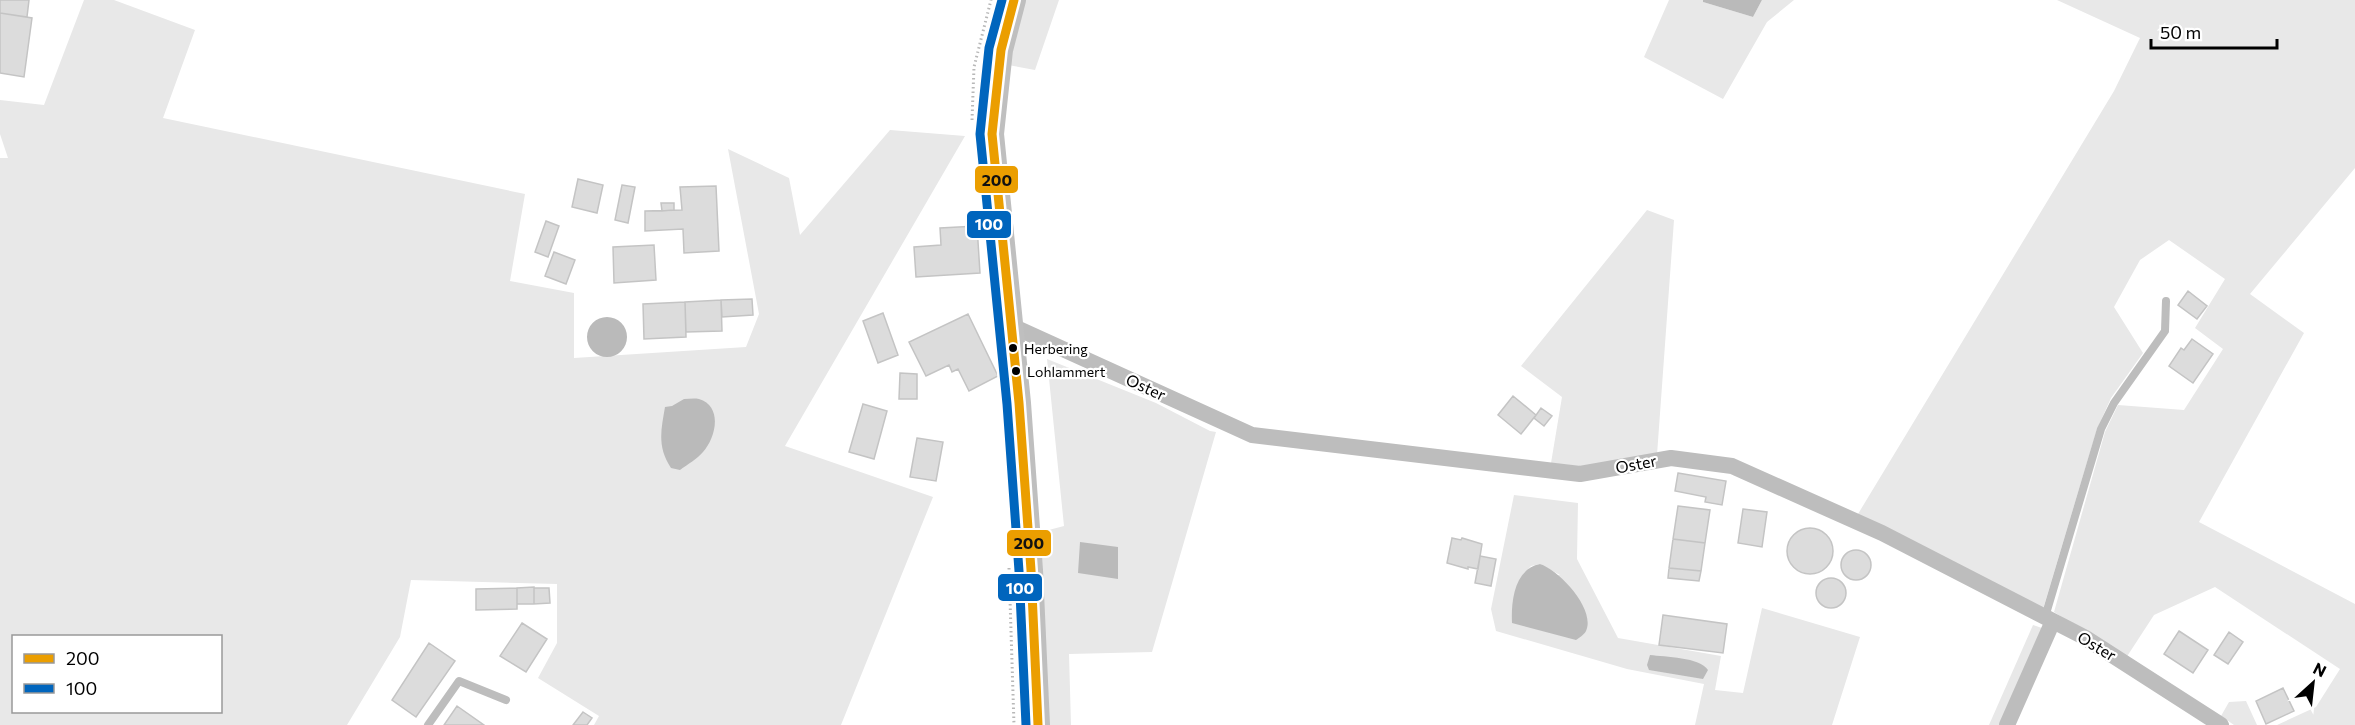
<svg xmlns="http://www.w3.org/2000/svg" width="2355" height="725" font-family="Commissioner,sans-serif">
	<rect width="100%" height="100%" fill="#fff"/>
	<path fill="#e8e8e8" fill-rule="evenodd" d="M84,0h30l81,30 -32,88 362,76 -15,87 64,12v65l172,-11 13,-33 -31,-165 61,29 11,57 90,-105 75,6 -180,310 148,51 -92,228h-247l5,-9 -61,-38 19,-35v-59l-146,-4 -11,57 -53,88h-347v-567h8l-8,-24v-34l44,5zM14,636h206v76h-206z
		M1024,0h35l-24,70 -27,-5z
		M1669,0h34v2l50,15 9,-17h32l-27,22 -44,77 -79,-42z
		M2057,0h298v168l-105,126 54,39 -105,189 156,82v121h-78l39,-18 24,-38 -125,-82 -61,28 -28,43 -72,-46 51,-180 13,-27 66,5 39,-61 -28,-21 30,-49 -56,-39 -29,20 -26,47 29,46 -32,45 -14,31 -54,180 -185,-95 256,-423 26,-53z
		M1647,210l27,10 -17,235 -76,12 -30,-4 11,-66 -41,-31z
		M1047,359l109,44 54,28 6,1 -64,220 -83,2 2,71h-23l-7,-193 23,-6z
		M1514,495l64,8 -1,56 41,79 103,18 -6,34 28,3 19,-85 98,29 -28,88h-137l9,-41 -77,-15 -131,-38 -5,-22zM1540,564l20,11 -38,1 9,-10z
		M2033,625l9,3 -43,97h-10z
		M2246,701l11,24h-23l-13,-9 8,-14z"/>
	<path fill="#bababa" d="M1703,0h59l-9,17 -50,-15z
		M587 337a20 20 0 1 1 40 0a20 20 0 1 1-40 0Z
		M684,399c5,0 10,-1 15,0 24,7 17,39 4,53 -6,7 -15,12 -23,18l-9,-2c-14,-21 -10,-38 -6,-61l7,-1z
		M1080,542l38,5v32l-40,-6z
		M1540,564c19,6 56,45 46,67 -2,4 -7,7 -10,9l-64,-17c-1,-21 2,-54 28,-59z
		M1650,655c15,2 50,2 58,15l-5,9 -54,-9 -2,-5z"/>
	<path fill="#dcdcdc" stroke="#c4c4c4" stroke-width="1.5" d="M0,0h29l-2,17 -27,-4z
		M0,13l32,5 -8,59 -24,-4z
		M578,179l25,6 -6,28 -25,-6z
		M622,185l13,2 -7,36 -13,-3z
		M716,186l3,65 -35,2 -1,-24 -38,2v-20l37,-1 -2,-23z
		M661,203h13v7l-12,1z
		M546,221l13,5 -11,31 -13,-5z
		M977,226l3,47 -64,4 -2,-30 27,-2 -1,-17z
		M654,245l2,35 -42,3 -1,-36z
		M554,252l21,8 -9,24 -21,-8z
		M2188,291l19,15 -10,13 -19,-14z
		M752,299l1,16 -31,2 -1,-17z
		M721,300l1,31 -36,1 -1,-30z
		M685,302l1,35 -42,2 -1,-35z
		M883,313l15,42 -20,8 -15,-42z
		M968,314l30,62 -29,15 -11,-22 -6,3 -3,-7 -23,11 -17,-34z
		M2192,339l21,15 -20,29 -24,-17 12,-18 3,2z
		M900,373l17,1v25h-18z
		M1513,396l23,19 -15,19 -23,-19z
		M863,404l24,7 -13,48 -25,-7z
		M1541,408l11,8 -8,10 -10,-8z
		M917,438l26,4 -7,39 -26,-4z
		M1678,473l48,8 -4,24 -17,-3 1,-5 -31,-6z
		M1678,506l32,4 -5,33 -32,-4z
		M1743,509l24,3 -5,35 -24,-4z
		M1787 551a23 23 0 1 1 46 0a23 23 0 1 1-46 0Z
		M1452,538l9,2 1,-2 20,6 -4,25 -10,-2v2l-21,-6z
		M1673,539l32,4 -4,28 -32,-3z
		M1841 565a15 15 0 1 1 30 0a15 15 0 1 1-30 0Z
		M1480,556l16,3 -5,27 -16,-3z
		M1669,568l32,3 -2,10 -31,-3z
		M1816 593a15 15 0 1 1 30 0a15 15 0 1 1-30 0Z
		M534,587v17h-17v-16z
		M517,588v21l-41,1v-21z
		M534,588h15l1,15 -16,1z
		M1663,615l64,9 -4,29 -64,-8z
		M522,623l25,16 -21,33 -26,-16z
		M2179,631l29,19 -15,23 -29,-19z
		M2229,632l14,10 -15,22 -14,-9z
		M429,643l26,18 -39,56 -24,-17z
		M2283,688l11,23 -28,13 -10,-23z
		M457,706l27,19h-40z
		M583,712l9,6 -5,7h-14z"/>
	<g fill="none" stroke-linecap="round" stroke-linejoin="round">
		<path stroke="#b8b8b8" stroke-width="3" stroke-dasharray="1.5 3" stroke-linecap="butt" d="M972,120l2,-53 17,-67
			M1009,568l5,157"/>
		<path stroke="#bdbdbd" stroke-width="8" d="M2045,617l56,-188 13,-26 51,-72 1,-30
			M428,725l31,-44 47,19"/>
		<path stroke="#bdbdbd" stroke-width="16" d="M1012,326l240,109 328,39 91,-16 61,8 150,67 202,104 137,88
			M2007,725l46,-104"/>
		<path stroke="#bfbfbf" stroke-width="24" d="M1014,0l-13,50 -9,84 27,269 12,167 7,155"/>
		<defs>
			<path id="bus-1" d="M1014,0l-13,50 -9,84 27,269 12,167 7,155"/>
			<path id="bus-2" d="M1002,0l-13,48 -9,86 27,270 12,167 7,154"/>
		</defs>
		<use href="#bus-1" stroke="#fff" stroke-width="14"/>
		<use href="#bus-2" stroke="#fff" stroke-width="14"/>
		<use href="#bus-1" stroke="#eb9e00" stroke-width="9"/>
		<use href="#bus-2" stroke="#0065bd" stroke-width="9"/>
	</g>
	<g fill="#000" stroke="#fff" stroke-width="2">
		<circle cx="1013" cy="348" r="5"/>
		<circle cx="1016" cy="371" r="5"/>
	</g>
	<g text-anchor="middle" stroke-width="4.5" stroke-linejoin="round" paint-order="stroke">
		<g font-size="14" fill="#000" stroke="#fff" text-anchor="start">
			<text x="1024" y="354">Herbering</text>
			<text x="1027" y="377">Lohlammert</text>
		</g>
		<g font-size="16" fill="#000" stroke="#fff">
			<text transform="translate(1146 387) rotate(25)" y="6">Oster</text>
			<text transform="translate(1636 464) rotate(-11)" y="6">Oster</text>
			<text transform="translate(2097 646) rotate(31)" y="6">Oster</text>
		</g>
	</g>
	<g stroke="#fff" stroke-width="2">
		<rect x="974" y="165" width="45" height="29" rx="6" fill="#eb9e00"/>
		<rect x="966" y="210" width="46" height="29" rx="6" fill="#0065bd"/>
		<rect x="1006" y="529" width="46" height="28" rx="6" fill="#eb9e00"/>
		<rect x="997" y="573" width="46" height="29" rx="6" fill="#0065bd"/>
	</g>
	<g font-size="16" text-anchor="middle" font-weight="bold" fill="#fff">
		<text x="989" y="230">100</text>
		<text x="1020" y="594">100</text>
	</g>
	<g font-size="16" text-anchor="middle" font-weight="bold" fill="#111">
		<text x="997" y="186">200</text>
		<text x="1029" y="549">200</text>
	</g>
	<rect x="12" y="635" width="210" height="78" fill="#ffffff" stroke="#999999" stroke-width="1.5"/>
	<rect x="24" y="654" width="30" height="9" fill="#eb9e00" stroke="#999999" stroke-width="1.5"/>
	<text x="66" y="665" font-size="18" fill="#000000">200</text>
	<rect x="24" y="684" width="30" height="9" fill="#0065bd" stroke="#999999" stroke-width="1.5"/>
	<text x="66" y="695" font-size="18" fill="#000000">100</text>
	<g transform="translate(2313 683) rotate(27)" stroke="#ffffff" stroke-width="4.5" paint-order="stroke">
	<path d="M0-4.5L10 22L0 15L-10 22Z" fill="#000000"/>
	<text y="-9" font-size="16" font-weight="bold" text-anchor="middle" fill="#000000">N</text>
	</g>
	<path d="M2151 39v9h126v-9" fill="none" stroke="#000000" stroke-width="3"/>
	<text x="2160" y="39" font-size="18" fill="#000000" stroke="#ffffff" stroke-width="4.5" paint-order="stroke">50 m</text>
</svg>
